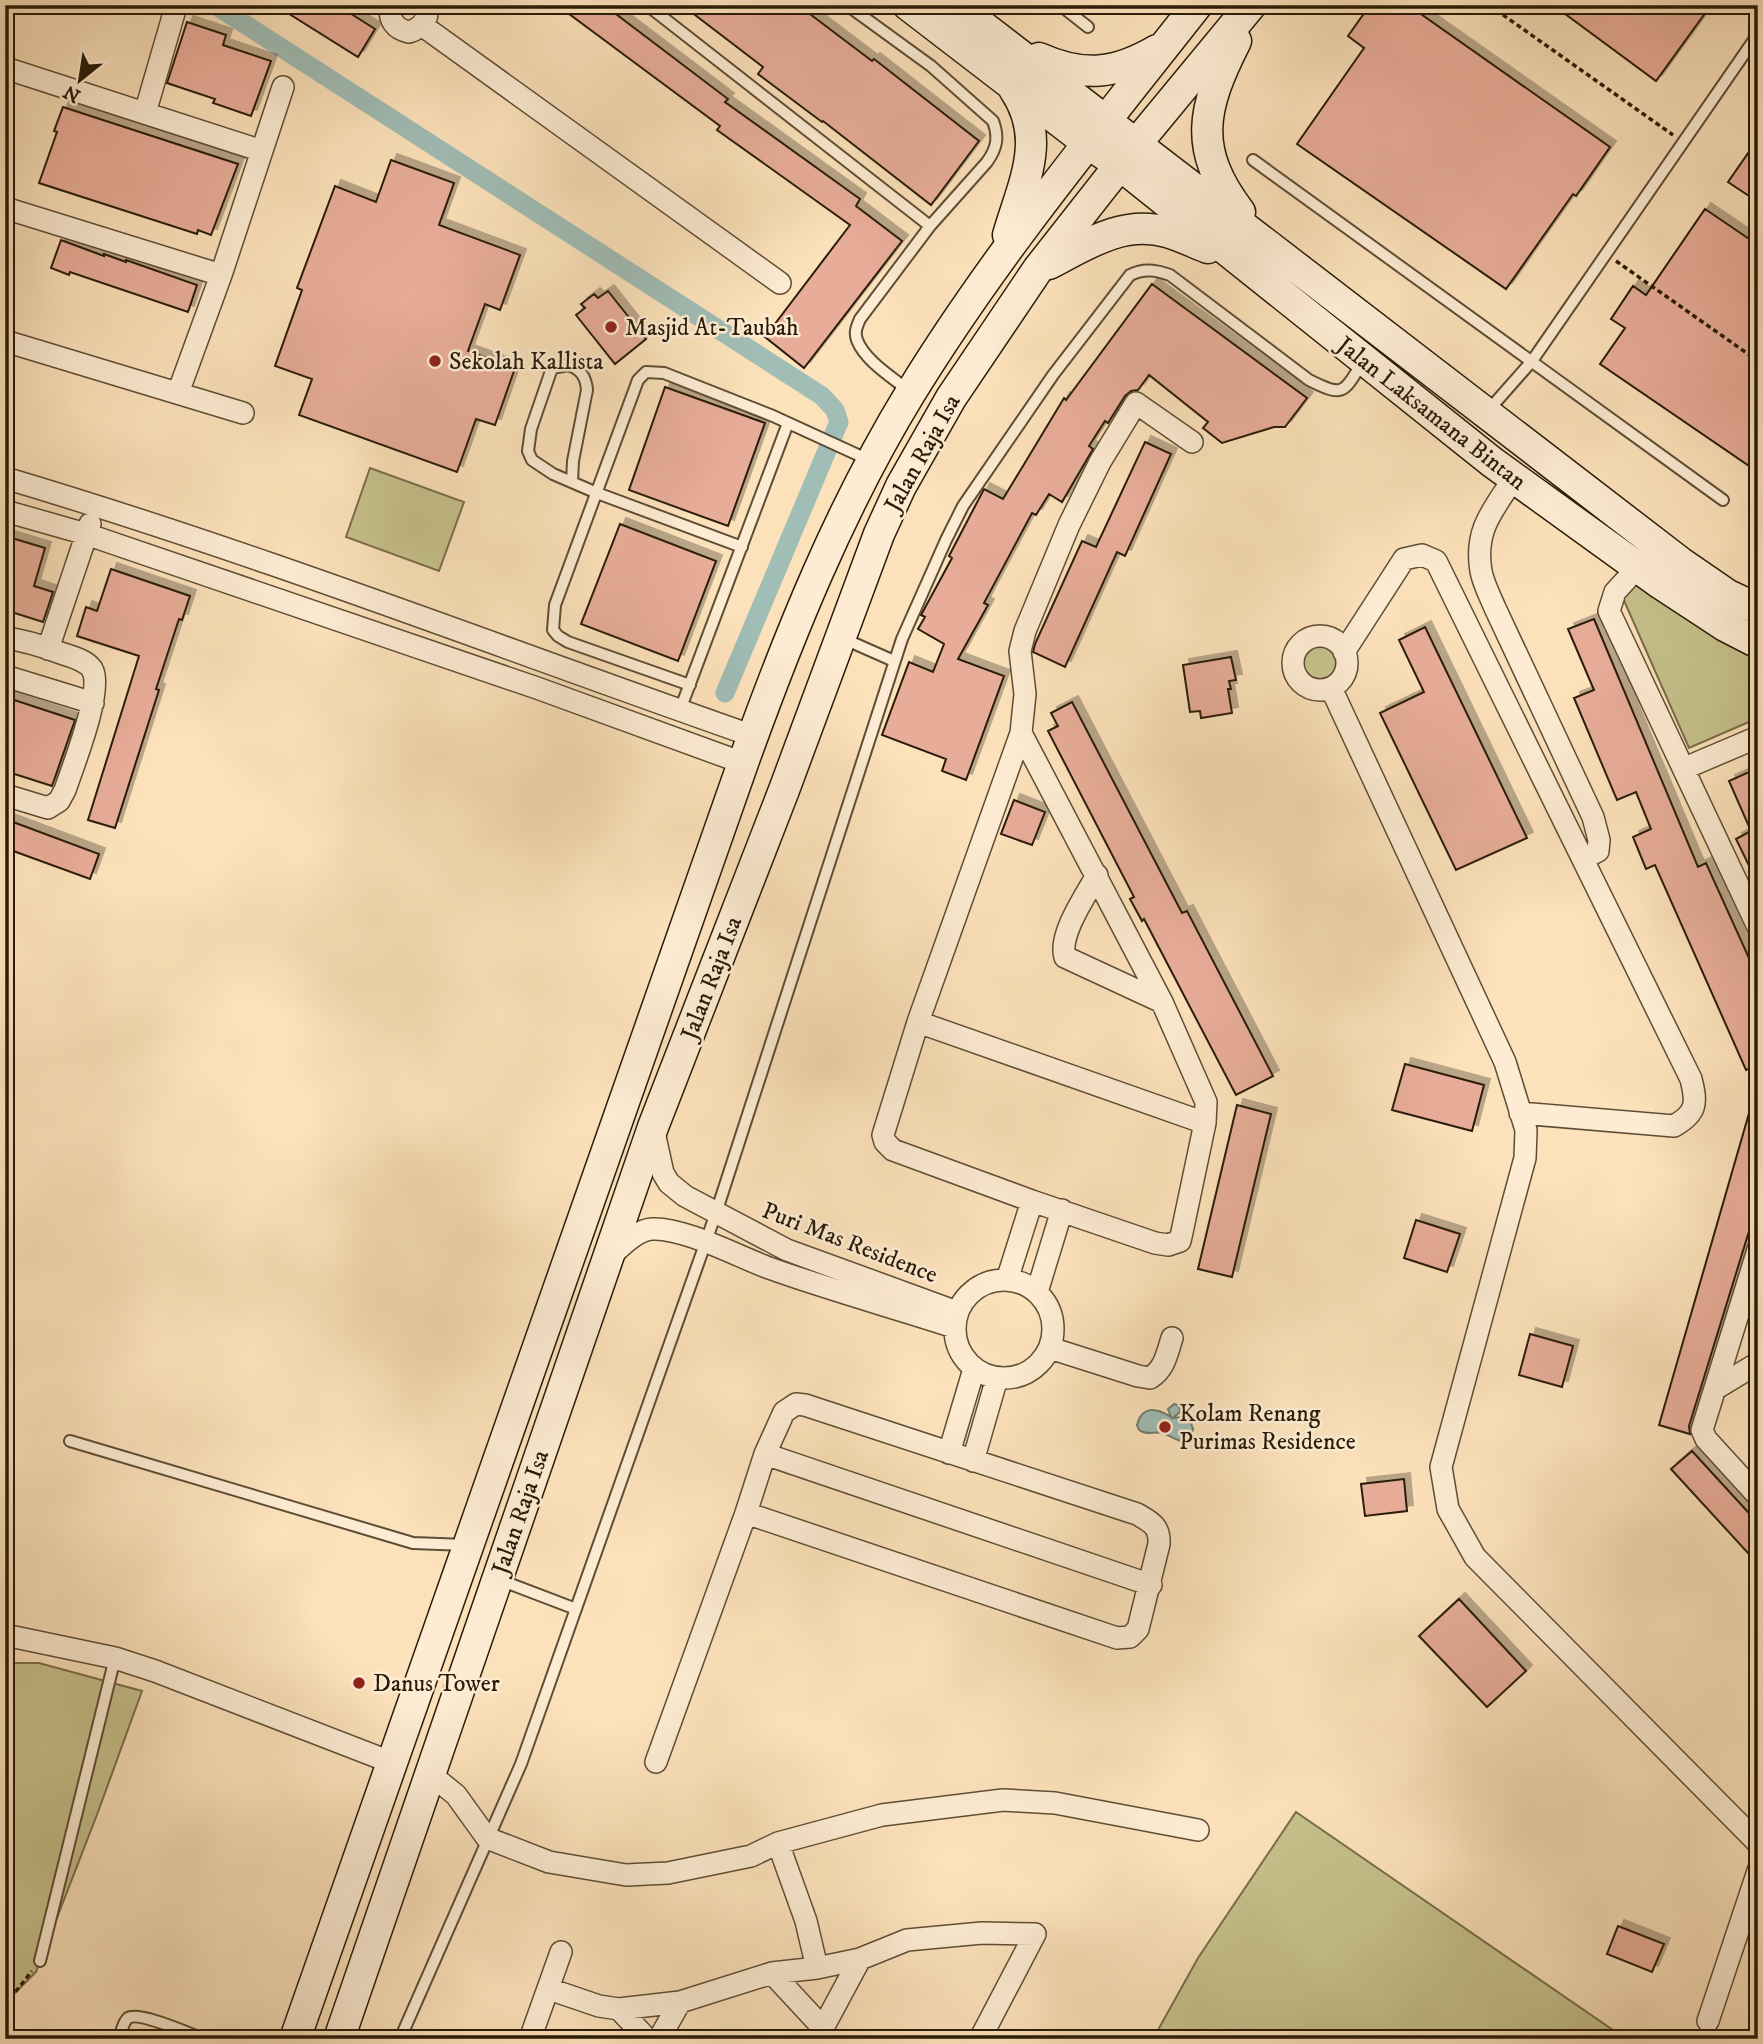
<svg xmlns="http://www.w3.org/2000/svg" width="1763" height="2044" font-family="'IM FELL DW Pica',serif">
	<defs>
		<filter id="shadow"><feDropShadow dx="6" dy="-6" stdDeviation="0" flood-color="#0004"/></filter>
	</defs>
	<rect width="100%" height="100%" fill="#fce2bb"/>
	<filter id="stains"><feTurbulence type="fractalNoise" baseFrequency=".00286" numOctaves="4"/><feColorMatrix values="0 0 0 0 .2 0 0 0 0 .09 0 0 0 0 .02 0 0 0 .5 -.17"/></filter>
	<radialGradient id="worn" r=".72"><stop offset=".6" stop-color="#630" stop-opacity="0"/><stop offset="1" stop-color="#630" stop-opacity=".3"/></radialGradient>
	<path fill="#c6c18b" stroke="#786e4a" stroke-width="2" d="M370,468l94,34 -25,69 -93,-34z
		M1635,584l88,51 35,12v71l-69,30 -67,-152z
		M1302 663a17 17 0 1 1 34 0a17 17 0 1 1-34 0Z
		M5,1663h34l103,28 -44,121 -62,160 -31,31z
		M1296,1812l330,227h-473l45,-81z"/>
	<path fill="#a0bdb6" stroke="#707c70" stroke-width="2" d="M1174,1404l4,1 3,6 -8,7 10,-1 8,6 2,6 -3,11c-12,4 -17,-4 -28,-7 -9,-2 -14,3 -23,-3l-2,-5c5,-20 20,-17 34,-8l-3,-8z"/>
	<g fill="none" stroke-linecap="round" stroke-linejoin="round">
		<path stroke="#a0bdb6" stroke-width="19" d="M215,5l607,391 13,14 4,12 -114,271"/>
	</g>
	<path fill="#e8ad99" stroke="#291b08" stroke-width="2" filter="url(#shadow)" d="M275,5h62l38,24 -17,28z
		M557,5h47l124,94 -3,3 135,97 -4,7 46,35 -98,127 -39,-31 85,-112 -133,-95 3,-4z
		M682,5h116l74,56 2,-2 105,82 -48,64 -108,-84 -1,1 -64,-48 5,-7z
		M1370,5h38l202,142 -34,49 -3,-2 -67,95 -209,-145 67,-96 -16,-12z
		M1553,5h158l-55,76z
		M187,22l39,13 -3,10 48,16 -20,55 -38,-13 2,-4 -48,-16z
		M63,107l175,57 -27,71 -13,-5 -1,4 -158,-51 18,-51 -3,-1z
		M1758,139v63l-30,-20z
		M391,160l63,23 -15,42 81,30 -20,55 -15,-6 -17,47 47,17 -20,57 -19,-6 -19,53 -158,-57 13,-36 -37,-13 27,-76 -5,-2 38,-102 41,16z
		M1705,209l53,36v227l-158,-108 25,-36 -14,-9 22,-33 13,9z
		M61,240l43,16v-2l22,8v-2l71,25 -9,27 -118,-40 -1,3 -18,-7z
		M1152,284l155,114 -22,29h-11l-52,16 -19,-15 5,-6 -59,-47 -11,15 -7,1 -6,5 -17,27 -3,-2 -16,25 4,3 -31,53 -13,-8 -13,21 -4,-2 -48,90 4,2 -30,54 46,17 -38,104 -24,-9 4,-12 -64,-24 27,-73 24,10 11,-28 -26,-15 7,-12 -4,-2 31,-57 -3,-2 35,-67 19,10 61,-101 2,2z
		M608,291l38,48 -31,25 -39,-49 9,-7 -4,-4 13,-10 4,4z
		M665,387l100,36 -37,103 -99,-36z
		M1145,442l26,12 -46,102 -8,-4 -52,115 -32,-15 2,-8 47,-103 14,6z
		M620,524l96,37 -38,100 -97,-37z
		M5,536l40,12 -11,38 19,6 -10,30 -38,-12z
		M111,569l79,27 -8,24 -3,-1 -23,70 3,1 -44,138 -27,-8 51,-164 -62,-20 9,-29 11,4z
		M1594,619l104,248 8,-4 52,115v87l-12,5 -91,-205 -9,4 -13,-32 18,-8 -15,-37 -19,8 -43,-102 20,-8 -26,-61z
		M1425,627l102,211 -71,32 -76,-157 44,-21 -25,-52z
		M1231,657l5,23 -7,1 2,8h-3l4,24 -31,5 -1,-7 -10,1 -7,-47z
		M5,697l70,23 -23,66 -47,-15z
		M1072,702l110,211 5,-2 86,165 -37,19 -92,-176 -2,2 -12,-22 4,-2 -86,-166 10,-5 -7,-13z
		M1758,768v116l-22,-45 15,-8 -22,-50z
		M1014,800l31,12 -13,33 -31,-11z
		M5,819l94,35 -9,25 -85,-31z
		M1405,1064l79,21 -12,46 -80,-21z
		M1754,1096l4,1v105l-69,224 1,8 -31,-9z
		M1237,1105l34,9 -39,163 -34,-8z
		M1416,1220l44,14 -13,38 -43,-14z
		M1530,1334l43,12 -11,41 -43,-12z
		M1692,1451l66,72v41l-87,-95z
		M1404,1479l3,32 -42,5 -4,-32z
		M1459,1599l67,72 -39,36 -68,-71z
		M1618,1926l46,18 -12,28 -45,-18z"/>
	<g fill="none" stroke-linecap="round" stroke-linejoin="round">
		<defs>
			<path id="lane" d="M647,5l283,221
				M847,5l84,61 62,55c6,16 4,27 -6,41l-57,64 -70,93c-3,7 -6,13 -3,21 8,21 35,37 52,51
				M1060,5l28,22
				M1253,160l470,340
				M1487,412l45,-51 226,-327
				M572,481l1,-20 14,-71c-1,-13 -6,-21 -19,-25l-16,3 -21,61 -3,22 4,9 21,14 44,19 145,54
				M842,638l52,23
				M690,685l-122,-43 -10,-6 -5,-6 2,-25 83,-225 8,-8 18,1 109,43 96,44
				M680,710l108,-287
				M70,1441l343,102 53,2
				M500,1580l76,29
				M40,1961l75,-303
				M119,2039c2,-6 4,-17 9,-21 11,-7 62,16 76,21
				M400,2039l121,-275 195,-551 186,-574 44,-99 17,-34 90,-131 77,-100c14,-7 26,-5 40,0l139,105c34,17 34,14 53,-17"/>
			<path id="street" d="M391,5c-3,15 4,24 18,27 13,-4 21,-13 17,-27
				M423,26l357,257
				M5,68l257,83
				M145,113l29,-100
				M5,208l216,67
				M5,341l238,72
				M178,393l43,-118 62,-188
				M5,478c253,75 499,171 748,258
				M1514,478c-21,32 -40,52 -33,93 2,12 9,25 14,37l98,209 6,23 -1,11 -15,8
				M5,511l81,23 451,154 206,75
				M1637,568l-22,24 -6,19 149,316
				M1293 663a27 27 0 1 1 54 0a27 27 0 1 1-54 0Z
				M5,638c17,2 37,8 53,14 11,4 27,7 34,17 12,20 -19,97 -27,121l-6,11 -11,7 -43,-13
				M48,649l42,-125
				M1344,652l60,-93 18,-4 14,6 255,518c6,24 6,34 -17,47l-154,-13
				M5,676l88,27
				M1331,688l174,374 21,68 -1,28 -84,309 7,42 27,48 283,286
				M1021,733l141,269 44,100 -1,21 -23,109 -2,9 -12,4 -13,-2 -123,-42 -139,-51 -8,-8 -2,-7 35,-113 103,-289 4,-39 -5,-43 5,-20 44,-106 31,-63 36,-59 56,39
				M1685,768l73,-31
				M1097,875c-11,20 -39,60 -32,82l97,45
				M918,1022l287,101
				M654,1132l9,41 6,10 16,13 102,54 170,62
				M1758,1250l-56,180 4,9 52,57
				M607,1259c12,-10 28,-29 45,-30 31,-2 87,28 117,39 61,22 124,39 185,59
				M955 1329a49 49 0 1 1 98 0a49 49 0 1 1-98 0Z
				M1007,1280l25,-79
				M1037,1292l25,-82
				M1050,1348l88,28 12,2c15,-9 17,-25 22,-40
				M1715,1389l43,-26
				M949,1453l25,-84
				M765,1454l386,131
				M973,1461l24,-83
				M5,1635l110,23 40,13 238,92
				M656,1762l90,-249 19,-59 19,-42 12,-8 9,1 332,109c14,8 23,12 22,30l-21,85 -8,8 -13,1 -371,-125
				M429,1773l27,22 31,43 62,24 77,13 42,-2 83,-17 27,-13 104,-28 121,-15 52,3 143,27
				M778,1843l28,78 11,47
				M772,1973l51,55
				M549,1989l50,17 20,3 61,-7 92,-29 45,-5 43,-9 47,-19 75,-7 53,1 -55,105
				M619,2009l28,30
				M1708,2021l50,-150
				M530,2039l31,-87
				M659,2039l21,-37
				M817,2039l43,-80"/>
			<path id="secondary" d="M908,5l181,139 31,21 372,297 169,122 64,42 33,17
				M955,5l725,557 48,33 30,14
				M1236,41c-34,67 -44,108 4,171
				M1039,58c45,20 77,16 118,-8
				M1008,235c15,-52 40,-96 6,-146
				M1049,264c38,-20 74,-44 118,-32 14,4 28,11 41,16
				M295,2039l448,-1276c46,-128 97,-255 168,-371 84,-137 187,-261 286,-387
				M339,2039l314,-912 131,-337 95,-256 22,-48 50,-88 87,-129 99,-126 114,-138"/>
		</defs>
		<use href="#lane" stroke="#5e4d35" stroke-width="14"/>
		<use href="#street" stroke="#5e4d35" stroke-width="24"/>
		<use href="#secondary" stroke="#291b08" stroke-width="33"/>
		<path stroke="#291b08" stroke-width="3.5" stroke-dasharray="5 3.5" stroke-linecap="butt" d="M1489,5l184,130
			M1616,261l142,100
			M5,2005l27,-34"/>
		<use href="#lane" stroke="#fdecd3" stroke-width="10"/>
		<use href="#street" stroke="#fdecd3" stroke-width="21"/>
		<use href="#secondary" stroke="#fdecd3" stroke-width="30"/>
	</g>
	<g fill="#8f2418" stroke="#fdecd3" stroke-width="2.5">
		<circle cx="611" cy="327" r="7"/>
		<circle cx="435" cy="361" r="7"/>
		<circle cx="1165" cy="1427" r="7"/>
		<circle cx="359" cy="1683" r="7"/>
	</g>
	<g text-anchor="middle" stroke-width="5" stroke-linejoin="round" paint-order="stroke">
		<g font-size="24" fill="#291b08" stroke="#fdecd3" text-anchor="start">
			<text x="625" y="335">Masjid At-Taubah</text>
			<text x="449" y="369">Sekolah Kallista</text>
			<text x="1179" y="1421">Kolam Renang<tspan x="1179" dy="28">Purimas Residence</tspan></text>
			<text x="373" y="1691">Danus Tower</text>
		</g>
		<g font-size="24" fill="#291b08" stroke="#fdecd3">
			<text transform="translate(1432 413) rotate(38)" y="8">Jalan Laksamana Bintan</text>
			<text transform="translate(922 453) rotate(-61)" y="8">Jalan Raja Isa</text>
			<text transform="translate(711 978) rotate(-69)" y="8">Jalan Raja Isa</text>
			<text transform="translate(850 1242) rotate(21)" y="8">Puri Mas Residence</text>
			<text transform="translate(520 1512) rotate(-71)" y="8">Jalan Raja Isa</text>
		</g>
	</g>
	<rect width="1763" height="2044" fill="none" stroke="#fce2bb" stroke-width="28"/>
	<rect x="7" y="7" width="1749" height="2030" fill="none" stroke="#291b08" stroke-width="3.5"/>
	<rect x="14" y="14" width="1735" height="2016" fill="none" stroke="#291b08" stroke-width="2"/>
	<g transform="translate(80 80) rotate(210)" stroke="#fdecd3" stroke-width="5" paint-order="stroke">
	<path d="M0-5L12 26L0 18L-12 26Z" fill="#291b08"/>
	<text y="-10" font-size="19" font-weight="bold" text-anchor="middle" fill="#291b08">N</text>
	</g>
	<rect width="100%" height="100%" filter="url(#stains)"/>
	<rect width="100%" height="100%" fill="url(#worn)"/>
</svg>
